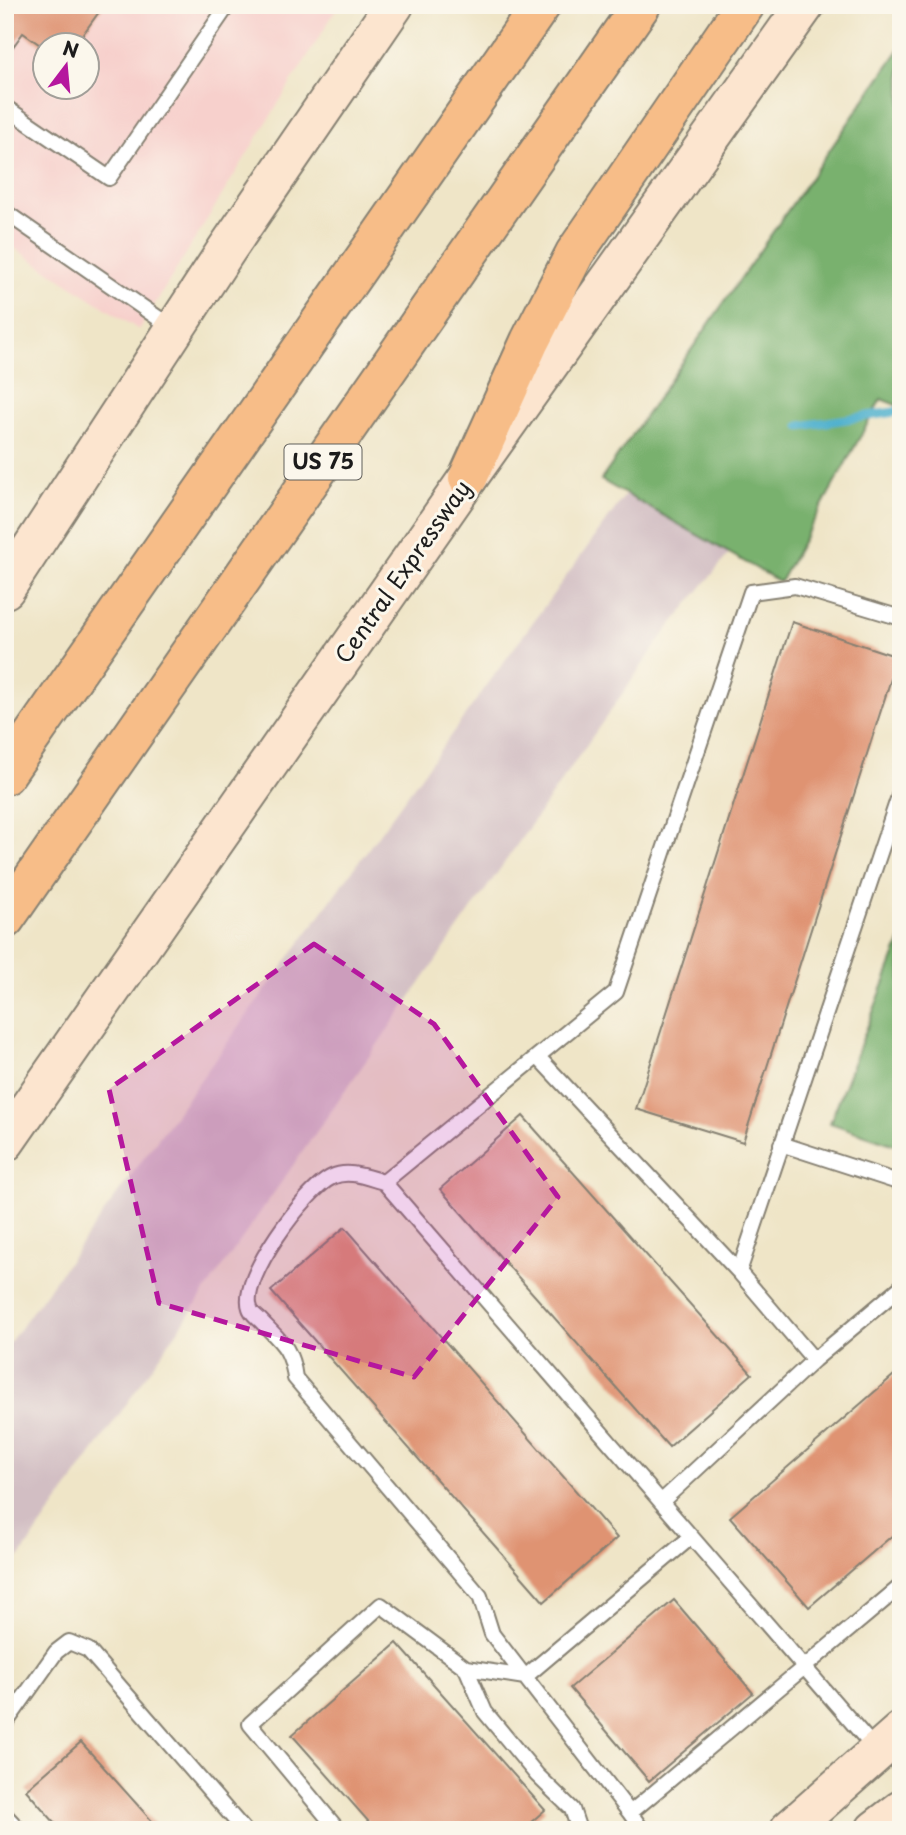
<svg xmlns="http://www.w3.org/2000/svg" width="906" height="1835" font-family="'Playpen Sans',sans-serif">
	<rect width="100%" height="100%" fill="#fbf7ec"/>
	<filter id="ink" filterUnits="userSpaceOnUse"><feTurbulence type="fractalNoise" baseFrequency=".0143" numOctaves="2"/><feDisplacementMap in="SourceGraphic" scale="14" xChannelSelector="R" yChannelSelector="G"/><feConvolveMatrix kernelMatrix="1 2 1 2 8 2 1 2 1" color-interpolation-filters="sRGB"/></filter>
	<filter id="wash" filterUnits="userSpaceOnUse"><feTurbulence type="fractalNoise" baseFrequency=".00686" numOctaves="4" result="noise"/><feDisplacementMap in="SourceGraphic" scale="28" xChannelSelector="R" yChannelSelector="G"/><feGaussianBlur stdDeviation="1.57" result="paint"/><feColorMatrix in="noise" values="0 0 0 0 0 0 0 0 0 0 0 0 0 0 0 0 0 1.4 0 .05"/><feComposite in="paint" operator="in"/></filter>
	<g filter="url(#wash)">
		<rect width="100%" height="100%" fill="#efe5c7"/>
		<path fill="#f7d0cc" fill-rule="evenodd" d="M5,5h334l-200,325 -134,-88zM46,46h42v42h-42z"/>
		<path fill="#d2bec3" d="M901,171v170l-237,293 -659,944v-229l621,-855z"/>
		<path fill="#79b16e" stroke="#4a6645" stroke-width="2" d="M901,47v360l-20,-8 -101,183 -179,-102z
			M901,940v207l-71,-24z"/>
		<g fill="none" stroke-linecap="round" stroke-linejoin="round">
			<path stroke="#4fb1ce" stroke-width="9" d="M800,426l101,-15"/>
		</g>
		<g id="blocks">
			<path fill="#df9372" d="M5,5h99l-26,36 -11,-8 -9,13h-12v3l-23,-16 -11,15 -7,-5z
				M792,622l106,35 -155,485 -107,-33z
				M523,1116l229,258 -83,73 -229,-258z
				M345,1227l272,311 -73,64 -273,-311z
				M901,1369v159l-92,79 -79,-90z
				M674,1600l79,93 -104,88 -79,-93z
				M397,1643l148,167 -23,20h-146l-84,-95z
				M81,1742l79,88h-99l-35,-40z"/>
		</g>
	</g>
	<g filter="url(#ink)">
		<use href="#blocks" fill-opacity="0" stroke="#868072" stroke-width="2"/>
		<g fill="none" stroke-linecap="round" stroke-linejoin="round">
			<defs>
				<path id="lane" d="M5,107l104,71 119,-173
					M5,212l169,117
					M538,1057l201,215
					M781,1144l120,39
					M384,1182c-16,-4 -35,-13 -52,-5 -26,12 -93,102 -82,131 1,5 7,9 10,12 21,22 31,27 35,58l185,218 12,38 33,43
					M814,1360l87,-73
					M661,1502l153,-142 -75,-88 162,-482
					M466,1668l19,44 52,63 35,34 7,21
					M5,1724l51,-72 13,-10 19,8 156,180
					M876,1750l-492,-568 232,-190 135,-400 44,-6 106,32
					M630,1813l-105,-136 166,-140
					M5,1815l14,15
					M338,1830l-88,-106 131,-119 85,63 59,9
					M642,1830l-12,-17 271,-227"/>
				<path id="secondary" d="M5,589l222,-340 167,-244
					M5,1142l463,-664 337,-473
					M789,1830l112,-99
					M875,1830l26,-20"/>
				<path id="highway" d="M468,478l62,-137 45,-88 170,-248
					M5,775l536,-770
					M5,919l636,-914"/>
			</defs>
			<use href="#lane" stroke="#868072" stroke-width="18"/>
			<use href="#secondary" stroke="#868072" stroke-width="42"/>
			<use href="#highway" stroke="#868072" stroke-width="42"/>
			<use href="#lane" stroke="#fff" stroke-width="14"/>
			<use href="#secondary" stroke="#fce5cf" stroke-width="38"/>
			<use href="#highway" stroke="#f7bd88" stroke-width="38"/>
		</g>
	</g>
	<path fill="#b5179e" fill-opacity="0.2" stroke="#b5179e" stroke-width="5" stroke-dasharray="14 9" stroke-linejoin="round" d="M314,944l120,80 124,173 -144,180 -255,-74 -50,-214z"/>
	<g text-anchor="middle" stroke-width="6" stroke-linejoin="round" paint-order="stroke">
		<rect fill="#fbf7ec" stroke="#5f5e5a" stroke-width="2" x="284.5" y="444.5" width="77" height="35" rx="5"/>
		<g font-size="21" font-weight="bold" fill="#1c1c1c">
			<text x="323" y="469">US 75</text>
		</g>
		<g font-size="23" fill="#1c1c1c" stroke="#fbf7ec">
			<text transform="translate(403 572) rotate(-55)" y="8">Central Expressway</text>
		</g>
	</g>
	<rect width="906" height="1835" fill="none" stroke="#fbf7ec" stroke-width="28"/>
	<g transform="translate(66 66) rotate(16)"><circle r="33" fill="#fbf7ec" stroke="#a29f99" stroke-width="2"/>
	<path d="M0-5L12 26L0 18L-12 26Z" fill="#b5179e"/>
	<text y="-10" font-size="19" font-weight="bold" text-anchor="middle" fill="#1c1c1c">N</text>
	</g>
</svg>
